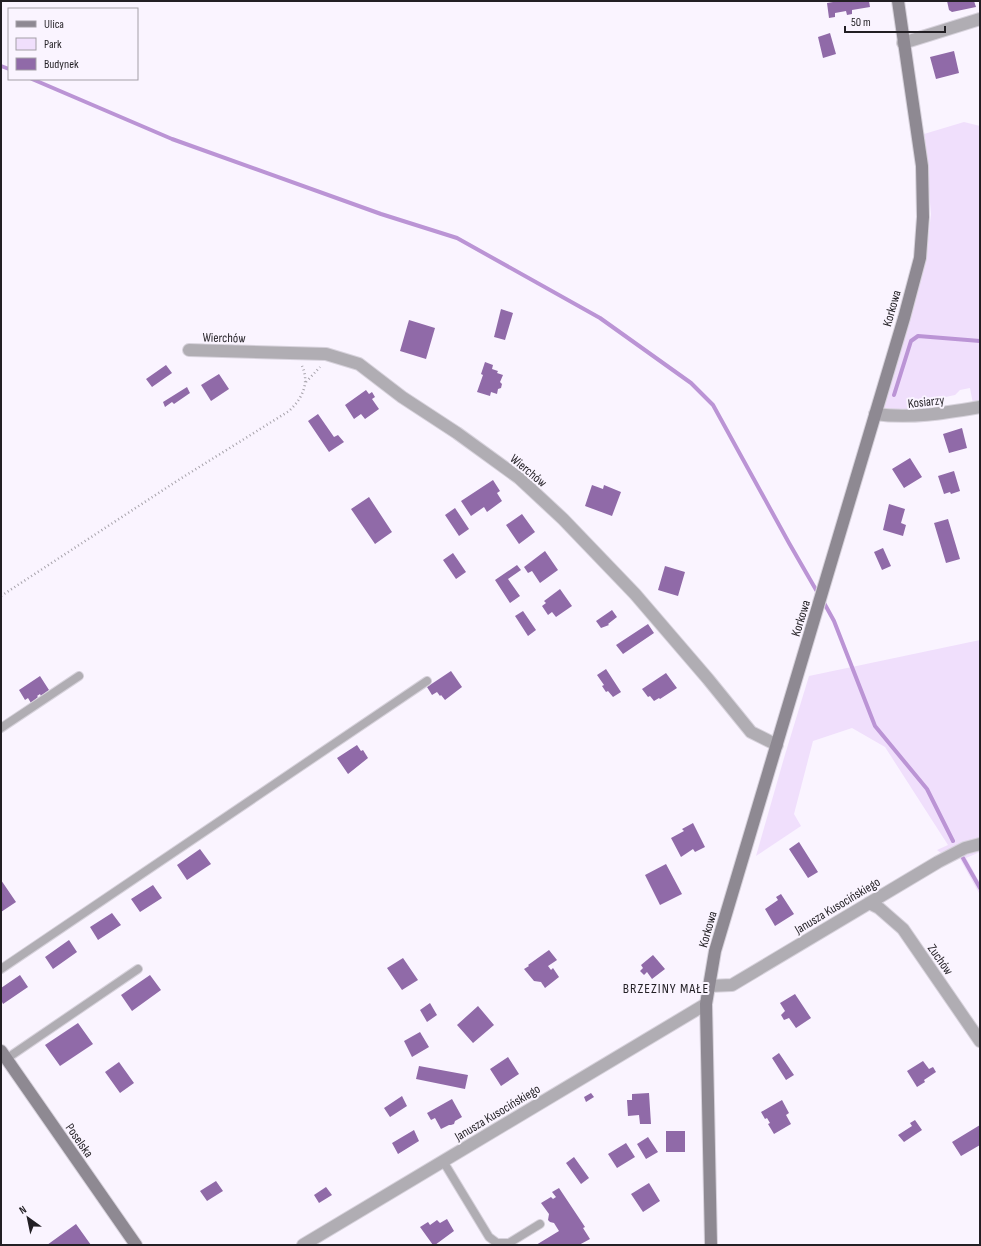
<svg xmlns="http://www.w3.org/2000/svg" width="981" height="1246" font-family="'Sofia Sans Condensed',sans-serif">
	<rect width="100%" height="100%" fill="#faf4ff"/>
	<path fill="#f0dffc" d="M964,122l16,4v277l-7,1 -3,-16 -10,2 -5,5 -14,3 -1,5 -4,5 -16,4 -24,1 -12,-5 23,-79 19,-72 5,-43 -7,-80z
		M980,640v200l-39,13 -4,-3 11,-5 -63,-98 -33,-19 -39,13 -19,73 7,12 -45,30 28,-98 25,-82z
		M980,848v4l-14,6 14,25v12l-22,-40z"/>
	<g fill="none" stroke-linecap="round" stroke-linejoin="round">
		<path stroke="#bb94d5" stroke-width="4" d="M1,66l8,3
			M32,79l140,60 209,75 76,24 143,80 91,65 22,22 76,138 30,52
			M894,395l17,-54 7,-5 62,5
			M823,601l11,20 41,105 52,63 26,52
			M963,858l17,30"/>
	</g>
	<path fill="#906aa8" d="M839,1h30l1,6 -18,3v4l-5,1 -1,-4 -11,2v4l-6,1 -2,-15z
		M947,1h27l2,6 -24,5 -3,-2z
		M830,33l6,21 -13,4 -5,-21z
		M954,51l5,22 -23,6 -6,-22z
		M501,309l12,4 -8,27 -11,-3z
		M409,320l26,8 -9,31 -26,-8z
		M485,362l8,3 -1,4 6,2 -1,2 6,2 -3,7 2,2 -1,4 -3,1 -1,5 -6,-2 -1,4 -13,-4 6,-17 -2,-1z
		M166,365l6,8 -20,14 -6,-8z
		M219,374l10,15 -18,12 -10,-16z
		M187,387l3,6 -16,11 -2,-2 -7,5 -2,-5z
		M366,390l3,4 3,-2 3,5 -3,2 7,10 -14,10 -4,-5 -7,5 -9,-14z
		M318,414l16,23 4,-2 6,7 -15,10 -21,-31z
		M962,428l5,20 -18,5 -6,-19z
		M910,458l12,19 -18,11 -12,-19z
		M954,471l6,20 -9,3 -1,-2 -6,2 -6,-18z
		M493,480l7,11 -3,2 5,8 -15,11 -3,-5 -13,9 -10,-15z
		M592,485l11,4 1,-4 17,7 -9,24 -27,-10z
		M369,497l23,35 -17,12 -24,-35z
		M889,504l16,5 -4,14 5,2 -3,11 -20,-6z
		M455,508l14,21 -10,7 -14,-21z
		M522,514l13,18 -16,12 -13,-19z
		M948,519l12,40 -14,4 -12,-40z
		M883,548l8,18 -9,4 -8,-18z
		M545,551l13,19 -18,13 -8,-12 -4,2 -4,-6z
		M453,553l13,19 -10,7 -13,-19z
		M517,565l4,5 -13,9 12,17 -10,7 -15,-23z
		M665,566l20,6 -7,24 -20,-6z
		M560,589l12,17 -16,11 -4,-5 -4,3 -6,-9 4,-3 -2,-2z
		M612,610l5,7 -9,7 1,1 -8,3 -5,-7z
		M523,611l13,19 -8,6 -13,-20z
		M648,624l6,9 -31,21 -7,-9z
		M606,669l15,23 -8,5 -5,-6 -2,1 -4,-6 2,-1 -7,-10z
		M451,671l11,16 -17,13 -4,-5 -1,1 -3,-4 -5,3 -5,-8z
		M666,673l11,15 -17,11 -1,-1 -5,3 -4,-5 -2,1 -6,-8z
		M40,676l9,14 -8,6 -1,-2 -3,2 1,1 -7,6 -3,-5 -3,2 -6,-10z
		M357,745l4,6 2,-1 5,8 -20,16 -11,-16z
		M693,823l12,24 -10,5 -2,-3 -12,8 -10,-19 13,-7 -2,-2z
		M799,842l19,30 -10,6 -19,-29z
		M200,849l11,15 -24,16 -10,-15z
		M666,864l16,30 -22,11 -15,-30z
		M1,880l15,22 -15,10z
		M153,885l9,13 -22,14 -9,-13z
		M781,894l13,20 -19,12 -10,-17 13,-9 -2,-3z
		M112,913l9,12 -23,15 -8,-13z
		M69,940l8,12 -24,17 -8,-12z
		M549,950l8,10 -9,6 3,4 2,-2 6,9 -14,11 -4,-6 -7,-1 -10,-12 5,-3 -1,-1z
		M653,955l12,14 -13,10 -5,-7 -3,3 -4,-4 3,-3 -2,-3z
		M403,958l15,22 -16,10 -15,-22z
		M20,975l8,12 -25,17 -2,-4v-12z
		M150,975l11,15 -29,21 -11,-16z
		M795,994l16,24 -15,10 -7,-10 -5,2 -3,-5 4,-4 -5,-8z
		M430,1003l7,12 -10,7 -7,-12z
		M478,1006l16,19 -21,18 -16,-18z
		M78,1023l15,21 -33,22 -15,-21z
		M420,1032l9,15 -17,10 -8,-16z
		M779,1053l15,22 -8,5 -14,-22z
		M508,1057l11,17 -18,12 -11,-17z
		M923,1061l6,8 4,-2 3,5 -12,8 1,2 -8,5 -10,-16z
		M119,1062l15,21 -14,10 -15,-21z
		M419,1066l49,9 -3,14 -49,-10z
		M591,1093l3,4 -8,5 -2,-5z
		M649,1093l2,31h-11l-1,-9 -11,1 -1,-16h5v-6z
		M402,1096l5,10 -17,11 -6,-9z
		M452,1099l10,18 -7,4 -1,3 -3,1h-2l-8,4 -6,-11 -4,2 -4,-7z
		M782,1100l7,13 -3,2 5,9 -17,10 -6,-10 2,-1 -3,-5 -2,1 -4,-7z
		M915,1120l7,10 -18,12 -6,-7 14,-9 -2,-3z
		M980,1125v20l-19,11 -9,-14z
		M414,1130l5,11 -21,13 -6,-11z
		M666,1131h19v21h-19z
		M648,1137l10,15 -12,7 -9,-15z
		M626,1143l9,14 -18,11 -9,-14z
		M574,1157l15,21 -8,6 -15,-21z
		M216,1181l7,10 -16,10 -7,-10z
		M649,1183l11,18 -17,11 -12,-18z
		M326,1187l6,8 -13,8 -5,-8z
		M559,1188l26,39 -2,1 7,11 -11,6h-43l23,-14 -5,-8 -4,-1 -2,-2 1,-6 -8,-11 10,-6 2,2 3,-2 -4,-5z
		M447,1219l7,12 -19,14h-2l-13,-18 8,-5 2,3 7,-5 3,3z
		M76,1224l15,21h-44z"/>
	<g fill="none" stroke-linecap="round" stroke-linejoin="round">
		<defs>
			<path id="lane" d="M1,728l78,-52
				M1,969l426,-288
				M6,1059l132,-90
				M443,1161l46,76 8,6h12l31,-19"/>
			<path id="street" d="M903,43l77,-24
				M189,350l137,4 33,10 43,33 55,36 62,45 44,41 72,75 73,85 43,53 26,13
				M875,414c36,5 70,-1 105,-7
				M869,903l10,5 24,21 77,112
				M709,986l23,-1 206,-123 27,-14 15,-4
				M303,1245l403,-241"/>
			<path id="secondary" d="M1,1051l135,194
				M711,1245l-5,-241 9,-53 189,-633 16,-60 3,-41 -1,-51 -24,-165"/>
		</defs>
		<use href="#lane" stroke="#d7d2dc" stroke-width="10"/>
		<use href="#street" stroke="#d7d2dc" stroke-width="14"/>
		<use href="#secondary" stroke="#d7d2dc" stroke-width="14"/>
		<path stroke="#a6a2aa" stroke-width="2.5" stroke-dasharray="1 3" stroke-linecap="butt" d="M306,382l14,-15
			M1,596l179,-117 109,-68c13,-12 21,-28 13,-45"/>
		<use href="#lane" stroke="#b0adb3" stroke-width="8"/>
		<use href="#street" stroke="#b0adb3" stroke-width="12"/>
		<use href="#secondary" stroke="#8e8992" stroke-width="12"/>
	</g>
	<g text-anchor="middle" stroke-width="4" stroke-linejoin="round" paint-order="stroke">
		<g font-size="13" fill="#221f24" stroke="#faf4ff">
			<text transform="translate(891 308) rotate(-74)" y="5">Korkowa</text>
			<text transform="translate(224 337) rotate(1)" y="5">Wierchów</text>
			<text transform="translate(926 401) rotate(-6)" y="5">Kosiarzy</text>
			<text transform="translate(529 470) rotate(40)" y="5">Wierchów</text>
			<text transform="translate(800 618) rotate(-73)" y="5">Korkowa</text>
			<text transform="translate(837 905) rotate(-31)" y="5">Janusza Kusocińskiego</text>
			<text transform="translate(707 929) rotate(-74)" y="5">Korkowa</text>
			<text transform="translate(941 959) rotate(55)" y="5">Zuchów</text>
			<text transform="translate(497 1112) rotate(-31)" y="5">Janusza Kusocińskiego</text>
			<text transform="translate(80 1140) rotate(55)" y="5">Poselska</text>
		</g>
		<g font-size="14" letter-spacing="1" fill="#221f24" stroke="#faf4ff">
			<text x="666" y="993">BRZEZINY MAŁE</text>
		</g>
	</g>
	<rect width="981" height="1246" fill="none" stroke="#221f24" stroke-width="4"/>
	<rect x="8" y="8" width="130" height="72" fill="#faf4ff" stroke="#a49fa7"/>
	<rect x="16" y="21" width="20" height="6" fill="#8e8992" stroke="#a49fa7"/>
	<text x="44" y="28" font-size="12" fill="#221f24">Ulica</text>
	<rect x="16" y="38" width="20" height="12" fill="#f0dffc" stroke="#a49fa7"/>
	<text x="44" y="48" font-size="12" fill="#221f24">Park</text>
	<rect x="16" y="58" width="20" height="12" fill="#906aa8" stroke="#a49fa7"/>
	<text x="44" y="68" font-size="12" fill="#221f24">Budynek</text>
	<g transform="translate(28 1218) rotate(327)" stroke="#faf4ff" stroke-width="3" paint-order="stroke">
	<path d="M0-3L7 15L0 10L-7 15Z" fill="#221f24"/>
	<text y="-6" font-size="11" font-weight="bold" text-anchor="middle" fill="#221f24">N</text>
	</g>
	<path d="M845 26v6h100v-6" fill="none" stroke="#221f24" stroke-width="2"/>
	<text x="851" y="26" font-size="12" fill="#221f24" stroke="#faf4ff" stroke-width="3" paint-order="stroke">50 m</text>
</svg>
